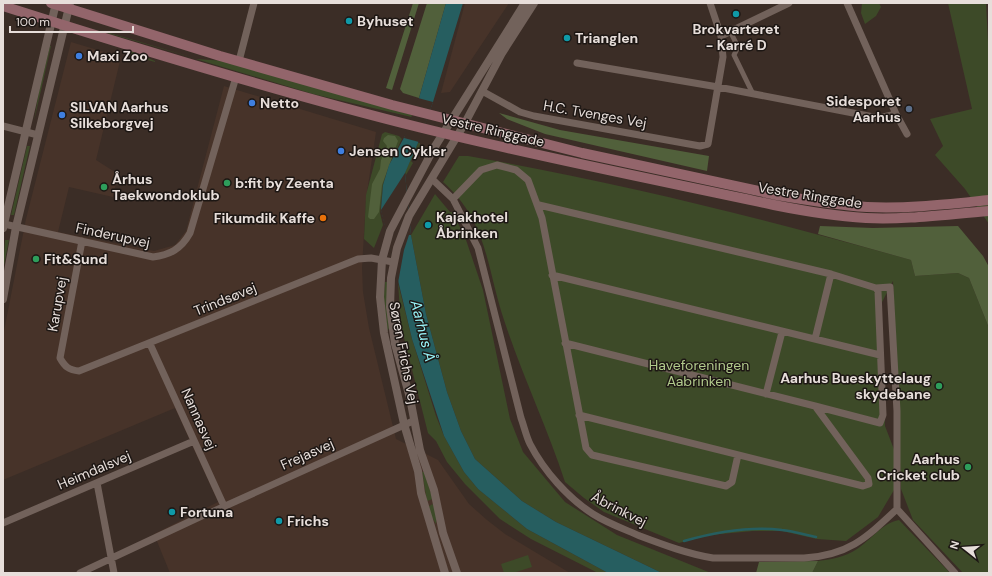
<svg xmlns="http://www.w3.org/2000/svg" width="992" height="576" font-family="'DM Sans',sans-serif">
	<rect width="100%" height="100%" fill="#3b2d26"/>
	<path fill="#473329" d="M465,3h44l-59,89 -9,1z
		M71,42l50,15 -25,103 22,14 -5,23 -44,-10 -11,45 96,19 21,-6 11,-14 38,-145 152,46 -10,67 -4,69 1,24 6,36 27,111 42,21 31,44 18,16 18,14 65,39h-400l-16,-39 64,-32 -43,-94 -172,72v-144l23,-117z"/>
	<path fill="#3d4a28" d="M862,3h17l2,4 -5,9 -11,8 -4,-11z
		M948,3h38l3,58v163l-24,-35 -30,-34 8,-9 -13,-27 42,-10z
		M103,31l85,25 3,1 -84,-24z
		M50,46h1l-17,75 5,-30z
		M129,50l26,11v1l-29,-8z
		M196,59l30,2 193,56 1,2 -107,-25z
		M385,132l14,4 3,3 -13,26 -6,20 -3,28 3,12 -9,23 -10,-9 2,-44 16,-61z
		M418,143h2v9l-3,4h-3l-3,5 2,2 -7,12 -1,-3z
		M27,146h3l-16,69h-3z
		M459,156h9c149,26 297,63 443,104l4,16 43,-3 11,5 20,50v245h-26l-50,-53 -12,-31 -8,-208 -12,23 4,122 10,26 -1,38 -16,27 -32,24 -29,-2 -35,-8h-29l-43,4 -31,8 -75,-31 -20,-14 -19,-16c-18,-55 -43,-107 -61,-162 -18,-54 -16,-98 -61,-138z
		M435,194l15,18h2l13,25 18,53 27,129 13,33 42,50 52,33 94,38h-49l-106,-51 -34,-21 -47,-42 -14,-28 -14,-39 -21,-78 -15,-79z
		M5,240h4l-6,30z
		M385,282h2l2,46 -2,4 -4,-28z
		M398,283l14,56 24,77 8,20 20,36 14,17 49,40 81,44h-10l-67,-34 -31,-20 -35,-35 -18,-22 -11,-21 -8,-8 -27,-107z
		M422,472h2l9,27 -6,2z
		M433,504l4,11 -1,9 -5,-8 -2,-10z
		M899,520l51,53h-138l6,-12c15,-2 27,-4 39,-12 14,-9 25,-26 42,-29z
		M528,555l4,12 -19,6h-9l-3,-9z"/>
	<path fill="#51603b" d="M413,3h6l-27,87 -6,-2z
		M427,3h19l-27,95 -16,-5 -3,-4z
		M499,113l61,17 149,26 -2,15 -162,-37 -38,-15z
		M388,135l7,1 3,5 -16,44 -3,27 -5,7h-4l-2,-2 4,-33 8,-15 1,-9 6,-14 -4,-5 1,-3z
		M820,226l53,2 85,-2 25,30 6,11v61l-20,-50 -11,-5 -43,3 -4,-16 -93,-26z
		M818,561l-6,12h-56l3,-11z"/>
	<path fill="#265e60" d="M446,3h17l-30,99 -15,41 -13,30 6,62 15,79 21,78 14,39 14,28 47,42 34,21 106,51h-54l-81,-44 -49,-40 -14,-17 -20,-36 -32,-97 -31,-130 2,-24 6,-20 17,-31 13,-36z"/>
	<path fill="#3b2d26" d="M418,98l15,4 -14,40 -15,-4z
		M405,173l6,62h-2l-5,15 -6,33 -17,-73z"/>
	<g fill="none" stroke-linecap="round" stroke-linejoin="round">
		<path stroke="#265e60" stroke-width="2.5" d="M684,541c32,-9 66,-15 98,-11 11,1 23,5 34,7"/>
		<path stroke="#72625b" stroke-width="5" d="M730,31l8,16 -4,8 19,39"/>
		<path stroke="#72625b" stroke-width="7" d="M847,3l49,111 11,20
			M721,36l68,-33
			M239,61l15,-58
			M577,63l141,24 161,31 17,-4
			M482,91l38,21 14,4 166,30 8,-2 15,-87 -2,-21 -11,-33
			M3,126l35,9
			M432,179l21,20 25,49 43,170c3,8 5,18 9,26 14,27 38,54 63,70 14,9 31,15 47,22 24,9 48,18 73,22h91c45,-3 62,-20 93,-49
			M453,199l28,-29 16,-5 19,5 12,10 14,38 44,230 6,7 134,31 6,-4 6,-27
			M539,205l292,69 45,14 2,3 5,124 -3,8 -65,-17
			M4,224l149,33c17,-2 28,-8 37,-24l46,-156
			M82,241l-22,117c5,9 9,12 19,13l279,-112 13,-1 22,4
			M552,275l328,80
			M876,288l14,-1 7,124v98l58,64
			M815,339l16,-65
			M565,343l250,63 53,72 1,6 -6,2 -284,-71
			M150,344l74,162
			M766,394l16,-62
			M97,483l17,90
			M212,512l201,-91
			M3,523l191,-82
			M80,573l128,-60"/>
		<path stroke="#72625b" stroke-width="8" d="M3,228l53,-225
			M3,299l13,-72 54,-224
			M445,573l-24,-80 -3,-22 -14,-47 -20,-91 -4,-36 2,-37 8,-29 44,-83 91,-145
			M457,573l-14,-40 -9,-43 -14,-40 -10,-52 -15,-54 -5,-37 1,-29 6,-30 12,-32 56,-93 37,-70 32,-50"/>
		<path stroke="#93656b" stroke-width="10" d="M51,3l169,53 172,49 190,48 195,42c29,5 60,10 90,12 41,2 82,-3 122,-7
			M3,6c138,44 278,87 419,122 117,29 235,52 352,77 30,6 61,11 92,13 41,2 82,-4 123,-7"/>
	</g>
	<g fill="#0f9aa8" stroke="#1d1714" stroke-width="1.5">
		<circle cx="736" cy="14" r="4"/>
		<circle cx="349" cy="21" r="4"/>
		<circle cx="567" cy="38" r="4"/>
		<circle cx="428" cy="225" r="4"/>
		<circle cx="172" cy="512" r="4"/>
		<circle cx="279" cy="521" r="4"/>
	</g>
	<g fill="#3f7fe0" stroke="#1d1714" stroke-width="1.5">
		<circle cx="79" cy="56" r="4"/>
		<circle cx="252" cy="103" r="4"/>
		<circle cx="62" cy="115" r="4"/>
		<circle cx="341" cy="151" r="4"/>
	</g>
	<circle fill="#5c6f8a" stroke="#1d1714" stroke-width="1.5" cx="909" cy="109" r="4"/>
	<g fill="#2e9e5b" stroke="#1d1714" stroke-width="1.5">
		<circle cx="227" cy="183" r="4"/>
		<circle cx="104" cy="187" r="4"/>
		<circle cx="36" cy="259" r="4"/>
		<circle cx="939" cy="386" r="4"/>
		<circle cx="968" cy="467" r="4"/>
	</g>
	<circle fill="#e8710a" stroke="#1d1714" stroke-width="1.5" cx="323" cy="218" r="4"/>
	<g text-anchor="middle" stroke-width="3" stroke-linejoin="round" paint-order="stroke">
		<g font-size="14" font-weight="bold" fill="#e7deda" stroke="#1d1714" text-anchor="start">
			<text x="357" y="26">Byhuset</text>
			<text x="736" y="34" text-anchor="middle">Brokvarteret<tspan x="736" dy="16">- Karré D</tspan></text>
			<text x="575" y="43">Trianglen</text>
			<text x="87" y="61">Maxi Zoo</text>
			<text x="901" y="106" text-anchor="end">Sidesporet<tspan x="901" dy="16">Aarhus</tspan></text>
			<text x="260" y="108">Netto</text>
			<text x="70" y="112">SILVAN Aarhus<tspan x="70" dy="16">Silkeborgvej</tspan></text>
			<text x="349" y="156">Jensen Cykler</text>
			<text x="112" y="184">Århus<tspan x="112" dy="16">Taekwondoklub</tspan></text>
			<text x="235" y="188">b:fit by Zeenta</text>
			<text x="436" y="222">Kajakhotel<tspan x="436" dy="16">Åbrinken</tspan></text>
			<text x="315" y="223" text-anchor="end">Fikumdik Kaffe</text>
			<text x="44" y="264">Fit&amp;Sund</text>
			<text x="931" y="383" text-anchor="end">Aarhus Bueskyttelaug<tspan x="931" dy="16">skydebane</tspan></text>
			<text x="960" y="464" text-anchor="end">Aarhus<tspan x="960" dy="16">Cricket club</tspan></text>
			<text x="180" y="517">Fortuna</text>
			<text x="287" y="526">Frichs</text>
		</g>
		<g font-size="14" fill="#e7deda" stroke="#1d1714">
			<text transform="translate(595 114) rotate(10)" y="5">H.C. Tvenges Vej</text>
			<text transform="translate(493 130) rotate(13)" y="5">Vestre Ringgade</text>
			<text transform="translate(810 195) rotate(9)" y="5">Vestre Ringgade</text>
			<text transform="translate(113 235) rotate(12)" y="5">Finderupvej</text>
			<text transform="translate(225 299) rotate(-22)" y="5">Trindsøvej</text>
			<text transform="translate(57 304) rotate(-80)" y="5">Karupvej</text>
			<text transform="translate(404 353) rotate(79)" y="5">Søren Frichs Vej</text>
			<text transform="translate(199 419) rotate(66)" y="5">Nannasvej</text>
			<text transform="translate(307 454) rotate(-24)" y="5">Frejasvej</text>
			<text transform="translate(94 470) rotate(-23)" y="5">Heimdalsvej</text>
			<text transform="translate(619 509) rotate(27)" y="5">Åbrinkvej</text>
		</g>
		<g font-size="14" fill="#b1ca8c" stroke="#1d1714">
			<text x="699" y="370">Haveforeningen<tspan x="699" dy="16">Aabrinken</tspan></text>
		</g>
		<g font-size="15" font-style="italic" fill="#98f4f9" stroke="#1d1714">
			<text transform="translate(423 331) rotate(76)" y="5">Aarhus Å</text>
		</g>
	</g>
	<rect width="992" height="576" fill="none" stroke="#e7deda" stroke-width="8"/>
	<g transform="translate(964 548) rotate(287)" stroke="#1d1714" stroke-width="3" paint-order="stroke">
	<path d="M0-3L7 15L0 10L-7 15Z" fill="#e7deda"/>
	<text y="-6" font-size="11" font-weight="bold" text-anchor="middle" fill="#e7deda">N</text>
	</g>
	<path d="M10 26v6h123v-6" fill="none" stroke="#e7deda" stroke-width="2"/>
	<text x="16" y="26" font-size="12" fill="#e7deda" stroke="#1d1714" stroke-width="3" paint-order="stroke">100 m</text>
</svg>
